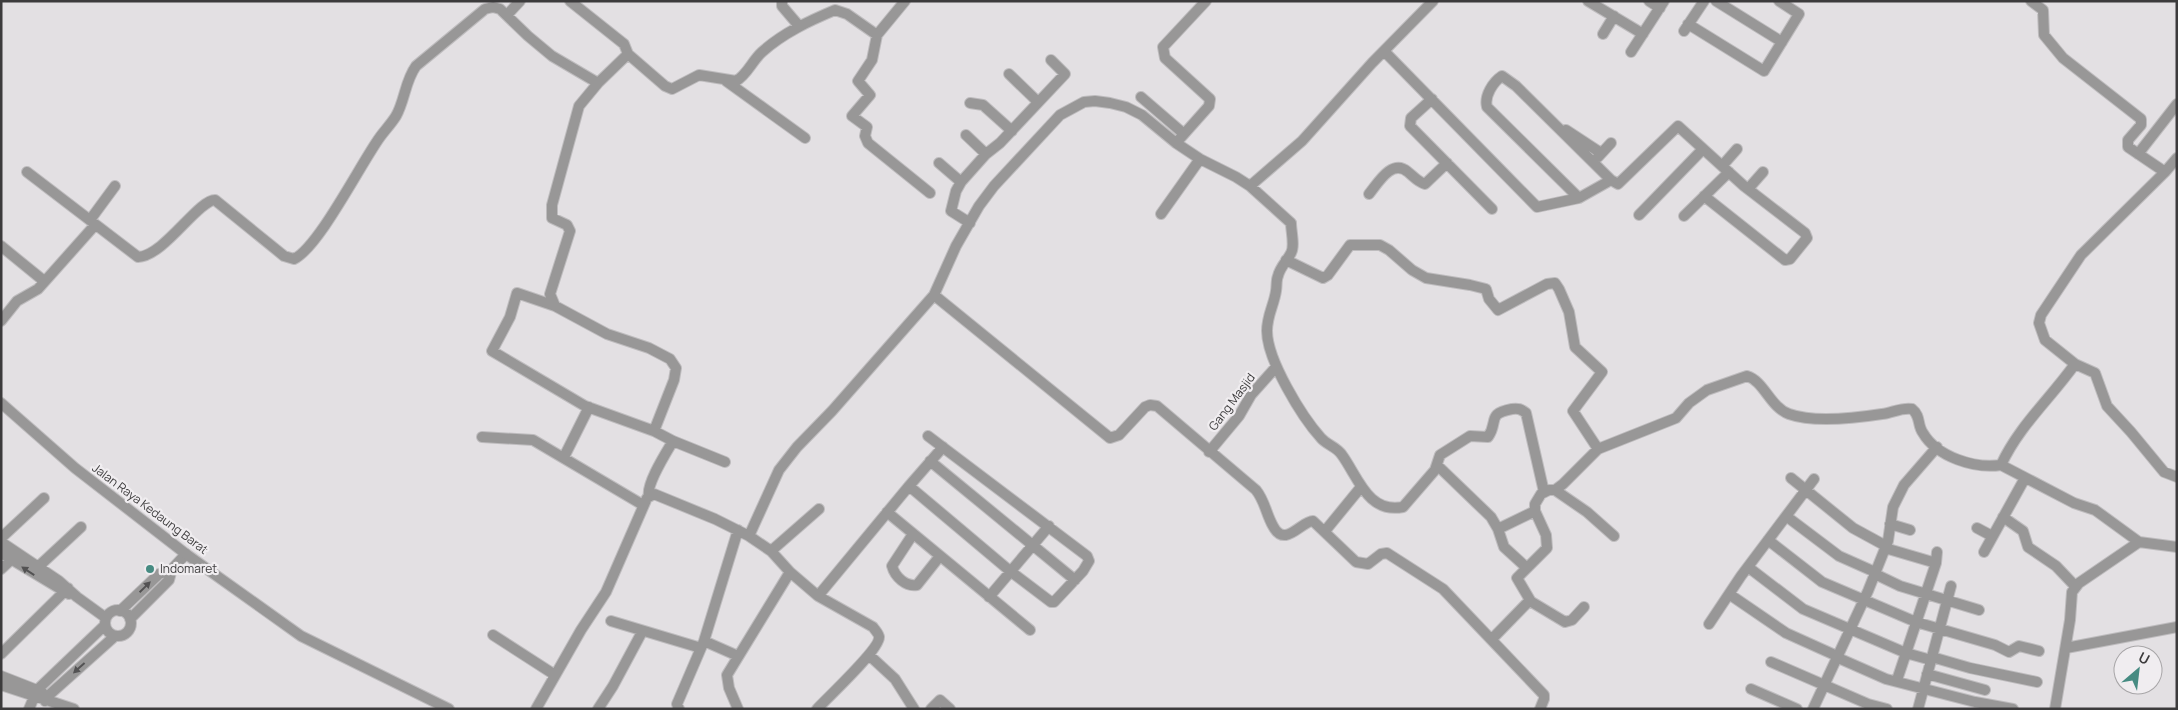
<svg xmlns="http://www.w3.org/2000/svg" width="2178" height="710" font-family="Manrope,sans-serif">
	<rect width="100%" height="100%" fill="#e3e0e3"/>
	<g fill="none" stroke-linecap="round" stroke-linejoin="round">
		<defs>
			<path id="minor" d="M570,1l54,43 4,10
				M782,1v5l17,20
				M1588,1l55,33
				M1649,1l11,7
				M1716,1l66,41
				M2031,1l12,9 1,25 19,23 78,61v6l-13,15v7l37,25
				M507,15l13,-14
				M1688,24l76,47 35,-57 -20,-13
				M1684,31l20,-30
				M1603,34l11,-18
				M877,35l-5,25 -14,21 12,14 -18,21 15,11 -2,9 3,7 62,50
				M1384,51l153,156 42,-9 32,-18 7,4 60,-58 66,60 61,47 2,5 -17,21 -5,1 -81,-64
				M1631,52l33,-51
				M1009,74l29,28
				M726,81l79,57
				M1141,97l43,37
				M1432,99l-21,19 -1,8 82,83
				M970,103l13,2 29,26
				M1566,130l35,23
				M966,135l20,19
				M1176,143l33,-37 1,-7 -45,-41 -2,-11 43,-46
				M2138,154l39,-50
				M1598,157l13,-14
				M939,163l22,19
				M1722,166l15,-17
				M27,172l111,85c26,-1 60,-57 77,-57l69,56 10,3c25,-12 67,-96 86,-122 5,-7 11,-13 16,-21 9,-16 9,-35 20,-50l69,-57 8,-2 7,2 28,27 24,20 46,27 30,-29 37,32 7,3 27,-14 37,6c11,-6 16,-20 26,-29 21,-19 47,-31 73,-42l12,4 30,21 28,-34
				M1250,186l52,-45 70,-78 61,-62
				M1748,189l15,-17
				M1369,194c9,-11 23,-36 39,-22 6,5 10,10 17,12l22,-21
				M1579,198l-92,-91c-3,-11 6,-25 15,-31l14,10 95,94
				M1161,214l39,-55
				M1639,215l64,-66
				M1684,216l45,-44
				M90,220l25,-34
				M970,223l-19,-12 5,-20 5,-9 25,-28 14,-11 65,-69 -14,-14
				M1,246l43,35
				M1286,260l37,18 5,-3 22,-30h30l9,5 23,20 14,8 44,7 16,4 3,10 9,11 49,-26 8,-1 4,6 10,23 6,35 27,25 -29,39 25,38
				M934,295l22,-49 23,-40 15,-20 66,-71 24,-13 11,-1 15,2 16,4 16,8 34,28 24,16 36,18 14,9 41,37c0,8 4,23 0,30 -4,8 -11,14 -13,23 -2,4 -1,10 -2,15 -2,14 -9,24 -9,40 0,29 35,86 54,107 6,7 16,9 21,17 16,22 26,59 61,52l32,-37 5,-15 30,-19 18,1c11,-16 -2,-23 24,-28 6,-1 9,0 14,4l18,79
				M555,306l-5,-12 20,-63 -3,-6 -15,-7v-13l27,-99 19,-23
				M1,321l16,-20 21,-12 57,-64
				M2075,364l20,9 12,33 24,26 33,40 13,5
				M654,431l20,-51 2,-12 -6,-9 -21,-11 -42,-14 -52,-28 -38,-13 -7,24 -18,34 93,55 69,25 19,10 52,21
				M482,437l51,3 110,65
				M1209,452l30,-36 12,-21 25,-28
				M564,457l25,-50
				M930,461l145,119
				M1437,465l54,52 7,12 6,18 23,21
				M2001,465c18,-39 49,-66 74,-101l-30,-24 -6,-17 2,-8 40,-60 84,-83 12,-14
				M1791,478l62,50 33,18
				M909,486l101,85 41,31h3l29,-31 6,-10 -2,-5 -159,-120
				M1555,490l32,22 27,24
				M649,496c-3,-12 17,-43 24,-55
				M887,512l143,118
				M1786,516l53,40 36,16
				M2003,517l20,14 5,16 28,19 19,20
				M1890,524l20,6
				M1977,528l15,8
				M1498,529l37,-18
				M1325,531l36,-44
				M913,534l-21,32c3,11 14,21 25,19l23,-29
				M1,538l43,-40
				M1768,540l54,42 94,40 79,23 14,7 10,-6 20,5
				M1,542l58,39 18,16 29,21
				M1885,548l51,15
				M771,551l48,-42
				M1984,552l41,-74
				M1,553l68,41
				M39,566l42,-39
				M1748,567l55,42 103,44 25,7
				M1,569l14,-13
				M1875,574l25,12 79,24
				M1729,594l57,39 51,23
				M818,596l91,-110 34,-39
				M989,597l60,-71
				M1530,601l35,21 7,-2 12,-13
				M105 623a13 13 0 1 1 26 0a13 13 0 1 1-26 0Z
				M120,611l39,-37 13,-5 14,-15
				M130,619l39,-39 3,-11
				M611,621l90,27
				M1709,624l32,-48 73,-97
				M493,635l62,40
				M1492,639l38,-39 -13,-22 30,-30 -1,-13 -11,-24v-7l6,-10 8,-4h6l8,-6 35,-35 78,-31 13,-15 18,-13 40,-14c17,5 23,31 42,38 25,9 67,4 93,0 10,-1 20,-7 30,-5 9,7 5,16 11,24 14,24 52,36 78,32l73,38 21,7 44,32 38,5
				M704,641l34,15
				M2066,648l111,-21
				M1,654l67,-66
				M869,655l26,24 19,30
				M1836,657l50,22 89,23 38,7
				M1932,657l38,11 67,14
				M1771,662l97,42 19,5
				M1927,674l58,16
				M1,676l41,16
				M1897,680l39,-117 1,-11
				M1,685l73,24
				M1751,689l46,20
				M45,701l4,-6 66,-59
				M29,709l8,-19 68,-65
				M536,709l45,-79 25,-38 41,-94 7,-4 61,25 34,17
				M598,709l15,-23 29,-54
				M679,709l-2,-5 27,-63 34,-111
				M738,709l-9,-21 -2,-13 63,-103
				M817,709c10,-11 63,-60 62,-72 0,-3 -4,-7 -6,-10l-55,-31 -28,-24 -19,-21 -22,-15 30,-66 18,-23 35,-36 102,-116 176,143 9,-3 26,-28 5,-2 7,1 99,84c9,11 10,24 17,36 12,23 28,-5 40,-5l43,41 12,2 13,-10 6,-1 56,36 101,106v4l-4,10
				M931,709l9,-9 10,9
				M1813,709l55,-118 20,-50 5,-34 11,-22 33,-38
				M1918,709l33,-123
				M2055,709l15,-89 2,-28 7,-9 60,-41"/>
			<path id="tertiary" d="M1,403l74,65 111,86 115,82 148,73"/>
		</defs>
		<use href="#minor" stroke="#bebcbe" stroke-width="12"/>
		<use href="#tertiary" stroke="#bebcbe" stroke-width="12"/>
		<use href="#minor" stroke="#989797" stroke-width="10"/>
		<use href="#tertiary" stroke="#989797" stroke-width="10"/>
	</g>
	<defs><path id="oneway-solid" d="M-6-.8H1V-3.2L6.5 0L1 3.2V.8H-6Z" transform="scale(1.25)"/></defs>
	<g fill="#535253">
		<use href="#oneway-solid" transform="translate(28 571) rotate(-147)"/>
		<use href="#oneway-solid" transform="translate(145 587) rotate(-44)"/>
		<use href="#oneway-solid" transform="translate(79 668) rotate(138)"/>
	</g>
	<circle fill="#468b82" stroke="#f0edf0" stroke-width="2" cx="150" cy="569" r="5"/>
	<g text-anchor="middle" stroke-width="4.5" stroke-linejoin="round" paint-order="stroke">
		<g font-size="12" fill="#3c3b3c" stroke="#f0edf0">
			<text transform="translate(1232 402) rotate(-53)" y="4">Gang Masjid</text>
			<text transform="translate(150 509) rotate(37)" y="4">Jalan Raya Kedaung Barat</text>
		</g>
		<g font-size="12" fill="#3c3b3c" stroke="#f0edf0" text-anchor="start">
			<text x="160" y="573">Indomaret</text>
		</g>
	</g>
	<rect width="2178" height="710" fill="none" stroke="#3c3b3c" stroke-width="5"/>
	<g transform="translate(2138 670) rotate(28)"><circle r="24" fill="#f0edf0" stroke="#a8a6a8"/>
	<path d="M0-4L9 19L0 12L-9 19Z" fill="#468b82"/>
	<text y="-8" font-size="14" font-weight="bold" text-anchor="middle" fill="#3c3b3c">U</text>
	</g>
</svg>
